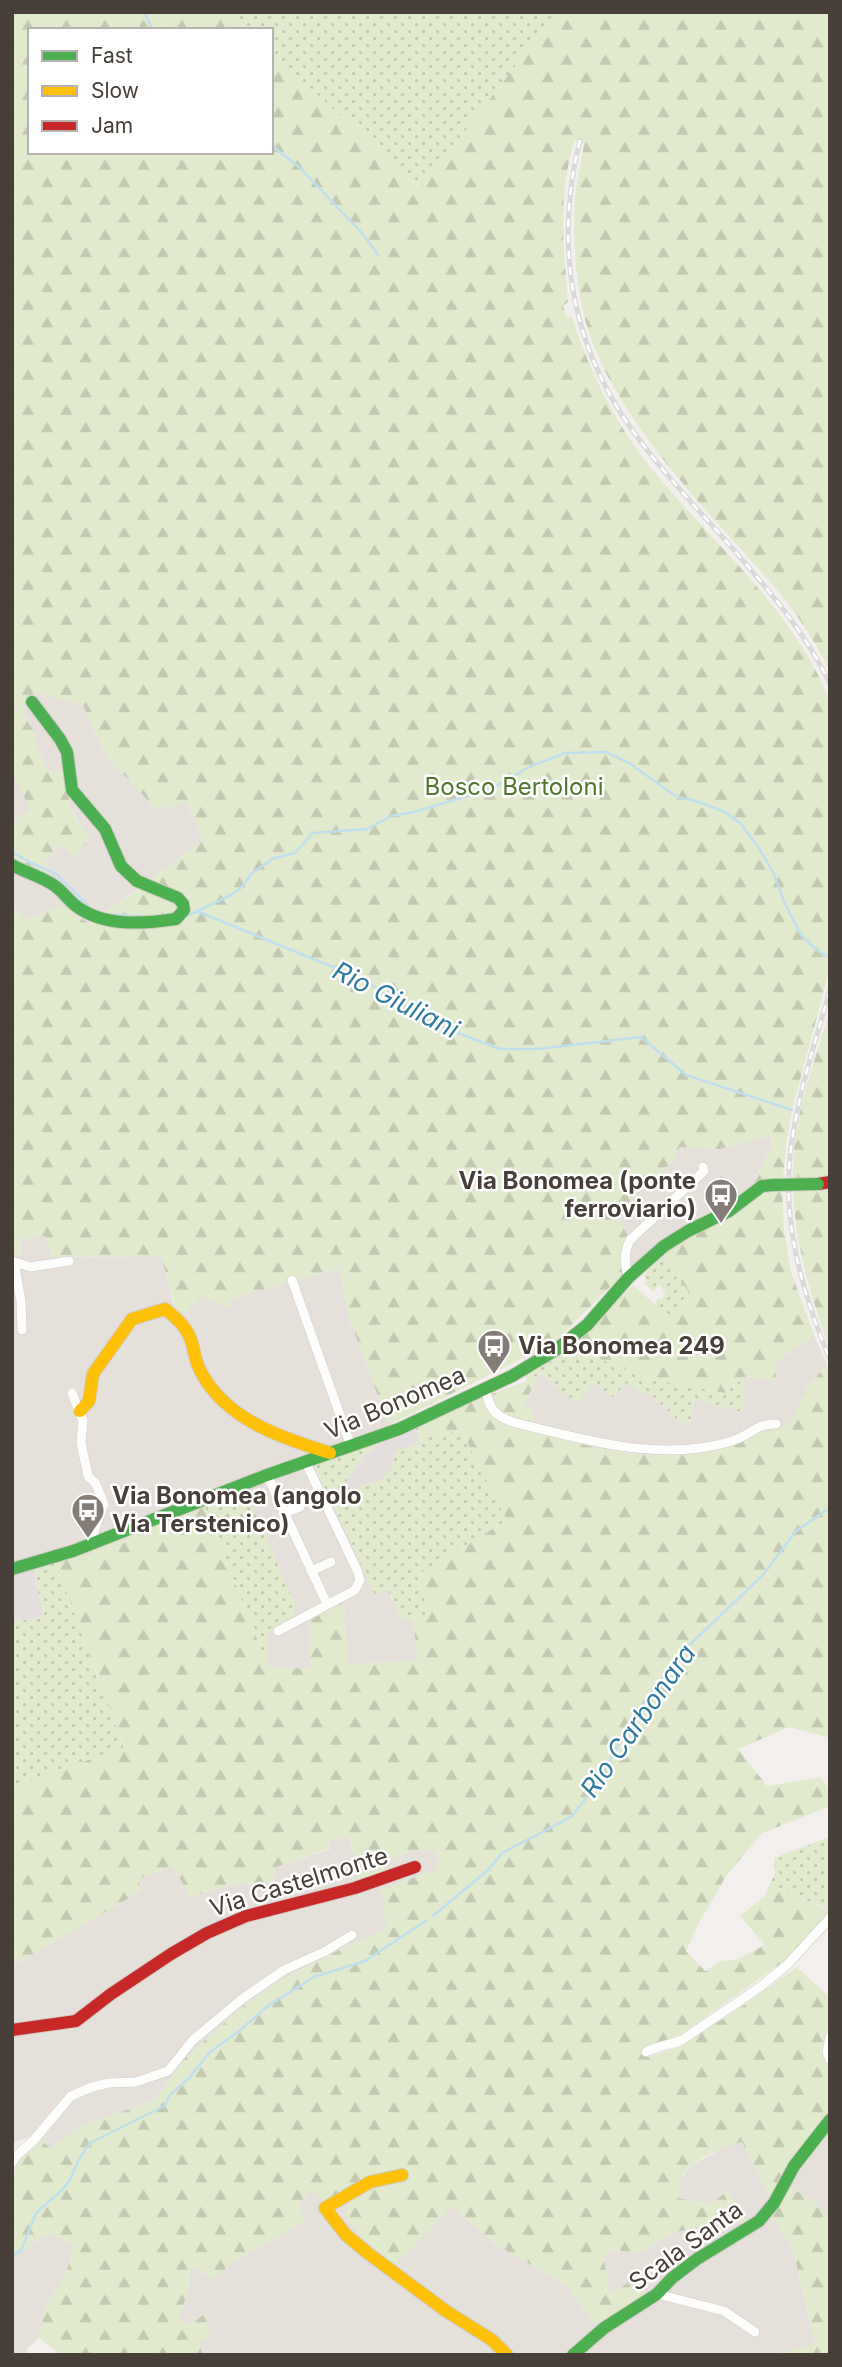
<svg xmlns="http://www.w3.org/2000/svg" width="842" height="2367" font-family="Inter,sans-serif">
	<defs>
		<pattern id="grass-dots" width="8" height="8" patternUnits="userSpaceOnUse" patternTransform="scale(1.75)"><rect width="8" height="8" fill="#e2eacd"/><path d="M2 2h.1M6 6h.1" fill="none" stroke="#c3cab1" stroke-width="1.8" stroke-linecap="round"/></pattern>
		<pattern id="forest-firs" width="22" height="20" patternUnits="userSpaceOnUse" patternTransform="scale(1.75)"><rect width="22" height="20" fill="#e2eacd"/><path d="M5 1l3.5 6h-7zM16 11l3.5 6h-7z" fill="#c3cab1"/></pattern>
	</defs>
	<rect width="100%" height="100%" fill="#f2efec"/>
	<path fill="#e5e0da" d="M35,692l48,13 22,50 52,55 30,-8 16,39 -114,83 -28,-18 -36,14 -13,-15v-48l43,23 -10,-19 15,-17 15,13 7,-29 -13,-23 -3,-35 -18,2 -14,-32 1,-8 -13,-18 1,-9z
		M12,771l19,38 -19,15z
		M770,1135l2,11 -22,43 -128,86 1,-30 -4,-25 18,-27 35,-31 8,-15 40,2z
		M46,1236l6,21 109,-1 13,49 29,-9 31,2 105,-30 10,50 40,107v12l-75,29 63,130 9,-8 14,29 13,3 6,40 -72,5 -3,-62 -34,66 -42,-2v-34l26,-17 -49,-126 -233,83v-318l9,-1 -1,-15z
		M814,1335l13,30 -22,24 -11,30 -11,8 -18,3 -45,20 -67,6 -52,-7 -94,-24 -15,-9 -11,-21 10,-6 1,5 31,9 17,-29 54,9 31,-1 11,8 15,5 30,28h9l5,-24 50,-1 -1,-21 32,4 -2,-15 8,-9z
		M349,1836l11,46 30,-22 23,-10 23,1 2,19 -52,59 -47,21 -57,30 -36,24 -61,54 -30,42 -74,26 -30,22 -11,-8 -10,-4 -18,8v-178l129,-75 -4,-12 36,-13 17,31 41,-12 42,-3 3,-15 54,-18 -1,-9z
		M826,2118l4,2v93l-58,2 21,35 22,93 -32,10 -26,2h-554l-4,-11 6,-31 -14,12 -14,-6 11,-26 3,-27 22,12 19,-15 74,-43 -8,-13 13,-18 31,2 9,13 101,2 43,38 71,41 30,40 14,-32 -7,-37 12,-6 25,3 33,-20 42,-11h33l-36,-18 -34,-6 2,-18 12,-15 36,-20 14,-3 30,56 22,-42z
		M50,2233l25,11 -11,35 -18,26 -7,33 -12,10 -1,7h-14v-104l9,-1z"/>
	<path fill="#e4dfdc" d="M413,1427l5,5 1,12 -40,38 -41,10 26,-37 25,-18z
		M33,1568l11,49 -32,5v-49z"/>
	<path fill="url(#grass-dots)" d="M229,12h328l-137,177 -149,-137v-22h-23z
		M660,1259l31,33 -23,24 -13,-12 3,-6 3,1 5,-6 -7,-8 -6,6 -8,-7 2,-4 -4,-4z
		M571,1348l80,31 74,14 19,-16 1,21 -3,14 -47,-13 -5,24h-9l-30,-28 -15,-5 -10,-7 -13,14 -19,-14 -17,20 -36,-29 -14,7 -3,-7z
		M461,1430l46,90 -89,55 11,43 -16,2 -13,-2 -13,-29 -11,7 -62,-131 75,-28 -25,18 -25,37 40,-11 12,-12 5,-18 23,-7 -1,-12 21,3z
		M245,1490l50,114 -1,12 -26,17v34l-64,-163z
		M55,1561l69,187 -112,40v-166l32,-5 -11,-49z
		M830,1837v73l-61,-25 6,-12 -1,-15z"/>
	<path fill="url(#forest-firs)" d="M12,12h217l19,18h-218v122h241v-100l149,137 137,-177h273v661c-23,-53 -65,-98 -104,-140 -55,-62 -127,-143 -144,-226 -6,-29 -8,-60 -8,-90 0,-24 6,-49 10,-73l-9,-5c-17,53 -12,108 -7,163l-5,4 3,11h6c19,59 47,114 88,162 60,71 134,133 170,222v267l-38,142 -6,35 -4,45 2,40 7,42 23,63 -32,22 -7,9 1,15 -32,-4 -19,16 -74,-14 -80,-31 62,-63 35,31 22,-24 -30,-33 26,-22 40,-17 40,-28 5,-1 -21,-2 22,-43 -2,-10 -50,13 -40,-2 -8,15 -35,31 -18,27 9,16 -5,9 -1,30 -68,68 -165,82 -40,-107 -10,-50 -105,30 -7,11 -24,-13 -19,18 -9,-9 -14,-49 -109,1 -7,-21 -25,3 1,16h-9v-350l13,15 36,-14 29,18 113,-83 -16,-39 -30,8 -52,-55 -22,-50 -48,-13 -12,13 -1,9 13,18 -1,8 14,32 18,-3c2,28 2,48 25,67l-16,22 -15,-14 -15,17 11,21 -44,-25v-33l18,-15 -18,-38z
		M830,1010v166l-12,2 12,9v162c-24,-65 -42,-128 -36,-199 4,-47 23,-95 36,-140z
		M827,1365l3,7v366l-41,-11 -51,22 29,37 53,-9 10,13v16l-68,27 -36,43 -26,45 -14,30 19,20 16,-10 15,-1 29,-15 -25,-29 25,-20 4,-11 61,26 -46,50 -108,77 -29,9 -6,5 7,5 33,-11 63,-41 53,-38 31,29 2,-1v24l-8,32 8,23v30l-4,14 -32,38 -23,43 -29,-57c-20,5 -54,18 -62,39 -1,5 -1,12 -2,17l34,6 15,-13 22,31h-34l-42,11 -33,20 -25,-3 -12,5 7,38 25,-14 12,16 -51,30 -30,-40 -71,-41 -43,-38 -58,60 -33,-30 -17,-21 7,-11 -9,-12 -16,10 -15,-13 -13,18 8,13 -74,43 -19,16 -22,-13 -3,27 -11,26 14,6 14,-12 5,23 -11,8 4,11h-148v-5l-16,-12 7,-33 18,-26 11,-35 -25,-11 -29,17 -9,1v-70c2,-4 2,-8 3,-12 3,-12 17,-21 25,-29l11,8 30,-22 74,-26 30,-42 61,-54 36,-24 57,-30 47,-21 -4,-40 56,-20 -2,-18 -23,-1 -23,10 -2,12 -28,10 -11,-46 -20,4 1,8 -54,19 -3,15 -42,3 -41,12 -17,-31 -35,13 3,12 -129,75v-178l112,-41 -69,-186 149,-57 64,163 41,2v-48l35,-19 4,63 70,-5 -5,-40 16,-2 -11,-43 89,-55 -46,-90c-16,4 -35,9 -48,-3l68,-32 11,21 15,9 94,24 52,7 67,-6 45,-20 18,-3 10,-8 12,-30z
		M540,1374l-16,29 10,9v10c-21,-6 -35,-5 -42,-28l35,-13z
		M789,2186l41,28v141h-73l26,-2 32,-10 -22,-93 -21,-35z"/>
	<g fill="none" stroke-linecap="round" stroke-linejoin="round">
		<path stroke="#bfdfed" stroke-width="2.5" d="M144,12l9,18
			M271,145l29,23 61,64 18,24
			M12,852l17,10 27,12 35,34
			M199,912l163,67 72,45 66,25h37l104,-12 45,38 106,35
			M110,914l32,3
			M185,917l46,-22 11,-8 10,-14 22,-15 21,-5 18,-20 54,-4 24,-13 23,-4 77,-23 38,-22 36,-14 41,-1 23,11 48,34 19,4 29,11 16,12 17,23 15,25 12,32 16,31 16,15 13,8
			M433,1916l56,-47 13,-16 69,-36 16,-20 59,-97 34,-46 83,-79 33,-44 34,-23
			M12,2255l9,-4 15,-38 28,-25 6,-8 9,-21 11,-16 74,-37 6,-11 19,-17 20,-25 30,-22 29,-25 46,-29 51,-16 62,-41"/>
		<defs>
			<path id="street" d="M12,1261l18,6 39,-6
				M14,1262l7,39 1,29
				M629,1277c-5,-12 -5,-25 1,-37l74,-69 -1,-4
				M292,1280l59,166
				M485,1387c2,9 4,19 10,25 11,11 31,13 45,17 53,13 105,26 160,19 12,-2 26,-4 37,-9 15,-6 22,-16 39,-15
				M72,1393l11,28 -2,22 7,33 8,8 8,20 -10,28v10
				M267,1475l60,129
				M284,1513l16,-6
				M311,1571l20,-9
				M278,1631l77,-41 5,-10 -3,-10 -51,-107
				M830,2037l-3,15 3,8
				M646,2052c10,-6 24,-7 36,-12l78,-53 27,-22 43,-47
				M12,2163l5,-8 16,-14 38,-45 21,-9 17,-4 27,-1 32,-11 25,-31 49,-41 42,-29 40,-18 28,-17
				M657,2294l67,17 31,21"/>
			<path id="fast" d="M12,865c13,7 27,11 40,19 9,5 15,15 24,22 28,21 67,18 100,13l8,-9 -1,-6 -5,-6 -41,-17 -16,-15 -16,-37 -33,-39 -5,-38 -7,-13 -28,-37
				M12,1569l61,-18 194,-76 132,-46 113,-53 45,-27 30,-24 42,-48 35,-31 24,-15 41,-20 33,-25 11,-1
				M573,2355l31,-27 53,-34 15,-16 25,-19 62,-38 15,-18 20,-37 36,-46"/>
			<path id="slow" d="M80,1411l9,-10 4,-27 39,-55 33,-10c14,11 24,20 28,38 2,8 3,17 8,25 25,48 81,66 129,81
				M402,2175l-32,7 -45,26 21,27 23,19 77,57 46,29 15,15"/>
			<path id="jam" d="M818,1184l12,-2
				M12,2030l64,-9 35,-27 60,-40 36,-21 39,-17 109,-28 60,-21"/>
		</defs>
		<use href="#street" stroke="#d0cdc9" stroke-width="10"/>
		<use href="#fast" stroke="#d0cbc3" stroke-width="14"/>
		<use href="#slow" stroke="#d0cbc3" stroke-width="14"/>
		<use href="#jam" stroke="#d0cbc3" stroke-width="14"/>
		<use href="#street" stroke="#fdfdfc" stroke-width="9"/>
		<use href="#fast" stroke="#4caf50" stroke-width="12"/>
		<use href="#slow" stroke="#ffc107" stroke-width="12"/>
		<use href="#jam" stroke="#c62828" stroke-width="12"/>
		<defs>
			<path id="rail" d="M580,140c-25,100 -11,198 48,284 31,45 70,85 106,126 36,42 72,83 96,134
				M830,990c-14,50 -31,100 -38,151 -12,76 9,148 38,219"/>
		</defs>
		<use href="#rail" stroke="#dadad9" stroke-width="5"/>
		<use href="#rail" stroke="#fff" stroke-width="2.5" stroke-dasharray="8" stroke-linecap="butt"/>
		<defs>
			<path id="fast-bridge" d="M773,1185l45,-1"/>
		</defs>
		<use href="#fast-bridge" stroke="#d0cbc3" stroke-width="14" stroke-linecap="butt"/>
		<use href="#fast-bridge" stroke="#4caf50" stroke-width="12"/>
	</g>
	<defs>
		<symbol id="bus-pin" viewBox="-11 -11 22 30"><path d="M0 17L-7.5 6A9.5 9.5 0 1 1 7.5 6Z" fill="#847d77" stroke="#fff"/><path d="M-5-6H5V4H4V6H2V4H-2V6H-4V4H-5ZM-3.5-4V0h7V-4ZM-3.5 1.2v1.5H-2V1.2ZM2 1.2v1.5H3.5V1.2Z" fill="#fff"/></symbol>
	</defs>
	<g fill-rule="evenodd">
		<use href="#bus-pin" x="702" y="1176" width="38" height="52"/>
		<use href="#bus-pin" x="475" y="1327" width="38" height="52"/>
		<use href="#bus-pin" x="69" y="1491" width="38" height="52"/>
	</g>
	<g text-anchor="middle" stroke-width="5" stroke-linejoin="round" paint-order="stroke">
		<g font-size="24" fill="#50772d" stroke="#fff">
			<text x="514" y="795">Bosco Bertoloni</text>
		</g>
		<g font-size="24" font-weight="bold" fill="#484038" stroke="#fff" text-anchor="start">
			<text x="696" y="1189" text-anchor="end">Via Bonomea (ponte<tspan x="696" dy="28">ferroviario)</tspan></text>
			<text x="518" y="1354">Via Bonomea 249</text>
			<text x="112" y="1504">Via Bonomea (angolo<tspan x="112" dy="28">Via Terstenico)</tspan></text>
		</g>
		<g font-size="24" fill="#484038" stroke="#fff">
			<text transform="translate(395 1403) rotate(-23)" y="8">Via Bonomea</text>
			<text transform="translate(299 1882) rotate(-17)" y="8">Via Castelmonte</text>
			<text transform="translate(686 2246) rotate(-36)" y="8">Scala Santa</text>
		</g>
		<g font-size="26" font-style="italic" fill="#317b9f" stroke="#fff">
			<text transform="translate(396 1000) rotate(27)" y="9">Rio Giuliani</text>
			<text transform="translate(638 1721) rotate(-55)" y="9">Rio Carbonara</text>
		</g>
	</g>
	<rect width="842" height="2367" fill="none" stroke="#484038" stroke-width="28"/>
	<rect x="28" y="28" width="245" height="126" fill="#ffffff" stroke="#b6b3af" stroke-width="2"/>
	<rect x="42" y="51" width="35" height="10" fill="#4caf50" stroke="#b6b3af" stroke-width="2"/>
	<text x="91" y="63" font-size="21" fill="#484038">Fast</text>
	<rect x="42" y="86" width="35" height="10" fill="#ffc107" stroke="#b6b3af" stroke-width="2"/>
	<text x="91" y="98" font-size="21" fill="#484038">Slow</text>
	<rect x="42" y="121" width="35" height="10" fill="#c62828" stroke="#b6b3af" stroke-width="2"/>
	<text x="91" y="133" font-size="21" fill="#484038">Jam</text>
</svg>
